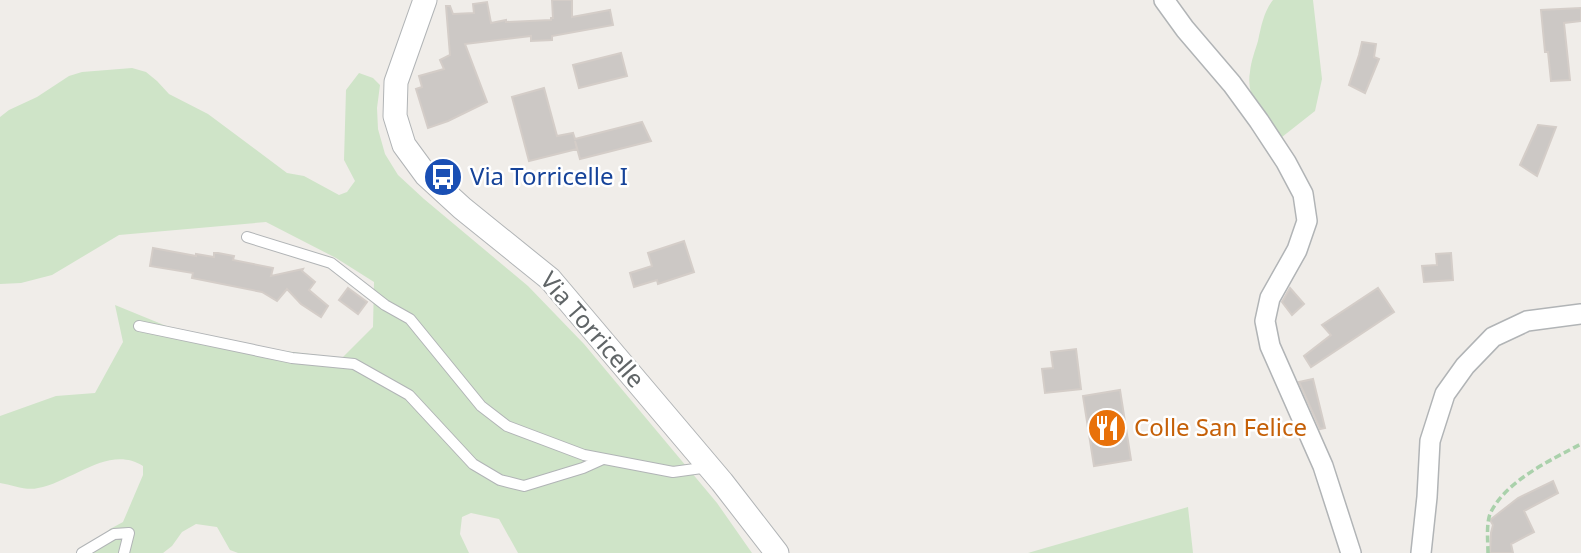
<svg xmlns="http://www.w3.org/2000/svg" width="1581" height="553" font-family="'Noto Sans',sans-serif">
	<rect width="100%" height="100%" fill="#f0ede9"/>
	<path fill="#cfe4c8" d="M1273,0h40l9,79 -7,32 -33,26c-17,-16 -37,-39 -32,-65 1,-11 5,-21 8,-31 3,-14 6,-30 15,-41z
		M132,68l14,4 11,9 12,13 39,20 79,59 17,3 35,19 8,-3 8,-11 -11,-21 2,-70 13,-17 14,5 7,7 -3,23 1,21 7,25 13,21 26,24 104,87 56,58 133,159 35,50h-234l-19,-34 -28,-6 -9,4 -2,17 9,19h-231l-8,-3 -13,-23 -21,-3 -14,8 -10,14 -9,7h-69l1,-9 15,-15 13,-7 20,-47v-9c-34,-22 -71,16 -105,22 -11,3 -26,-3 -38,-5v-67l56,-20 39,-3 28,-51 -8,-37 88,36 139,17 31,-31 1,-45 -38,-24 -70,-36 -147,13 -67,40 -31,8 -21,1v-167l9,-7 28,-13 32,-21 13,-4z
		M1188,507l5,46h-165l17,-5z"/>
	<path fill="#ccc8c5" stroke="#d4cdc8" stroke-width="2" d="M552,0h20v17l38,-7 3,15 -61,11v4l-21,1v-5l-66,8 22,58 -39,19 -20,7 -12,-39 6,-2 -3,-11 25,-7 -4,-9 10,-5 -4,-49h4l3,8 21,-1 -1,-9 14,-2 4,21 15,-3v2l45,-2v-2h2z
		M1581,8v13l-17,2 6,57 -19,1 -3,-29h-3l-4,-42z
		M1362,42l14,2 -2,13 5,2 -14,34 -16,-8 10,-30z
		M621,53l6,23 -48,12 -6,-23z
		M544,88l13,48 16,-3 2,6 67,-17 9,19 -71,18 -5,-18 2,8 -48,12 -17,-64z
		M1538,125l18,2 -19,49 -17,-11z
		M684,241l10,31 -36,12 -1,-4 -23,7 -4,-14 22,-7 -4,-13z
		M153,248l43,8v-2l18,3v-4h4l16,3 -1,4 40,8 -2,8 32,-7 -1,2 13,11 -6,8 19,16 -7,11 -20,-13 -14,-15 -10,12 -15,-9 -70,-14 1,-5 -43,-7z
		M1451,253l2,27 -29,2 -2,-16 15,-1 -1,-11z
		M348,288l19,14 -9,12 -19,-14z
		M1290,288l14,16 -12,11 -10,-13z
		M1378,288l16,24 -83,55 -7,-11 27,-21 -9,-10z
		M1076,349l5,40 -36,4 -3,-24 11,-1 -2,-16z
		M1313,379l12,49 -5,1 -21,-47z
		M1120,390l11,70 -37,6 -11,-70z
		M1553,481l5,12 -34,18 10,21 -23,12 2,9h-23l1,-20 2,-8 -3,-5 28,-22z"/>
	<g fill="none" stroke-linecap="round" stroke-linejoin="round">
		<defs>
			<path id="service" d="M247,237l84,26 54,42 25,14 71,87 26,20 77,29 89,17 36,-5
				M139,326l153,32 62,6 55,31 64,69 27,16 24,6 59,-18 20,-9
				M82,553l32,-19 15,-1 -5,20"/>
			<path id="minor" d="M1164,0l21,29 47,55 27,37 27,41 17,32 4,27 -10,29 -27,48 -5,23 5,25 53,120 28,87
				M1421,553l6,-56 3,-56 15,-47 20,-28 28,-29 34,-16 54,-7"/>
			<path id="tertiary" d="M425,0l-29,82 -1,34 9,29 22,30 36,33 88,71 172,203 55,71"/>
		</defs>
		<use href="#service" stroke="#b1b4b6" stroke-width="12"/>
		<use href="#minor" stroke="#b1b4b6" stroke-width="22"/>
		<use href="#tertiary" stroke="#b1b4b6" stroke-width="25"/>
		<path stroke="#aad1ab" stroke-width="3.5" stroke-dasharray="7 3.5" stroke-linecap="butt" d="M1488,553c0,-11 -2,-28 2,-39 15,-33 61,-54 91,-70"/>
		<use href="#service" stroke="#fff" stroke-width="10"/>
		<use href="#minor" stroke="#fff" stroke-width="19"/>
		<use href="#tertiary" stroke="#fff" stroke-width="23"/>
	</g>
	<defs>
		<symbol id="bus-disc" viewBox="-11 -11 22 22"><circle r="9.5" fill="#1a4fb4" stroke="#fff"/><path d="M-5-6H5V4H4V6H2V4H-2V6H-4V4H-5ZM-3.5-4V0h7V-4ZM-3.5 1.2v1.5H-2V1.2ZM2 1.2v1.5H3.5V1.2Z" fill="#fff"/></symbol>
		<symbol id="restaurant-disc" viewBox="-11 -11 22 22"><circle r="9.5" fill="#e8710a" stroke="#fff"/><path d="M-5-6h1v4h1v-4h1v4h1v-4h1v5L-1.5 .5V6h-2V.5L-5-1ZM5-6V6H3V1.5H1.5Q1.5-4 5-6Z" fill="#fff"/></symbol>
	</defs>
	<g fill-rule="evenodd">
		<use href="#bus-disc" x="421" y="155" width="44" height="44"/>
		<use href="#restaurant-disc" x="1085" y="406" width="44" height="44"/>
	</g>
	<g text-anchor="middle" stroke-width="5" stroke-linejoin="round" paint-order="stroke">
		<g font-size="24" fill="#164399" stroke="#fff" text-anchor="start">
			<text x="470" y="185">Via Torricelle I</text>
		</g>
		<g font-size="24" fill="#606567" stroke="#fff">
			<text transform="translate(592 330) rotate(49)" y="8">Via Torricelle</text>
		</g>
		<g font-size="24" fill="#c56008" stroke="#fff" text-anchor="start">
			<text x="1134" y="436">Colle San Felice</text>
		</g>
	</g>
</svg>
